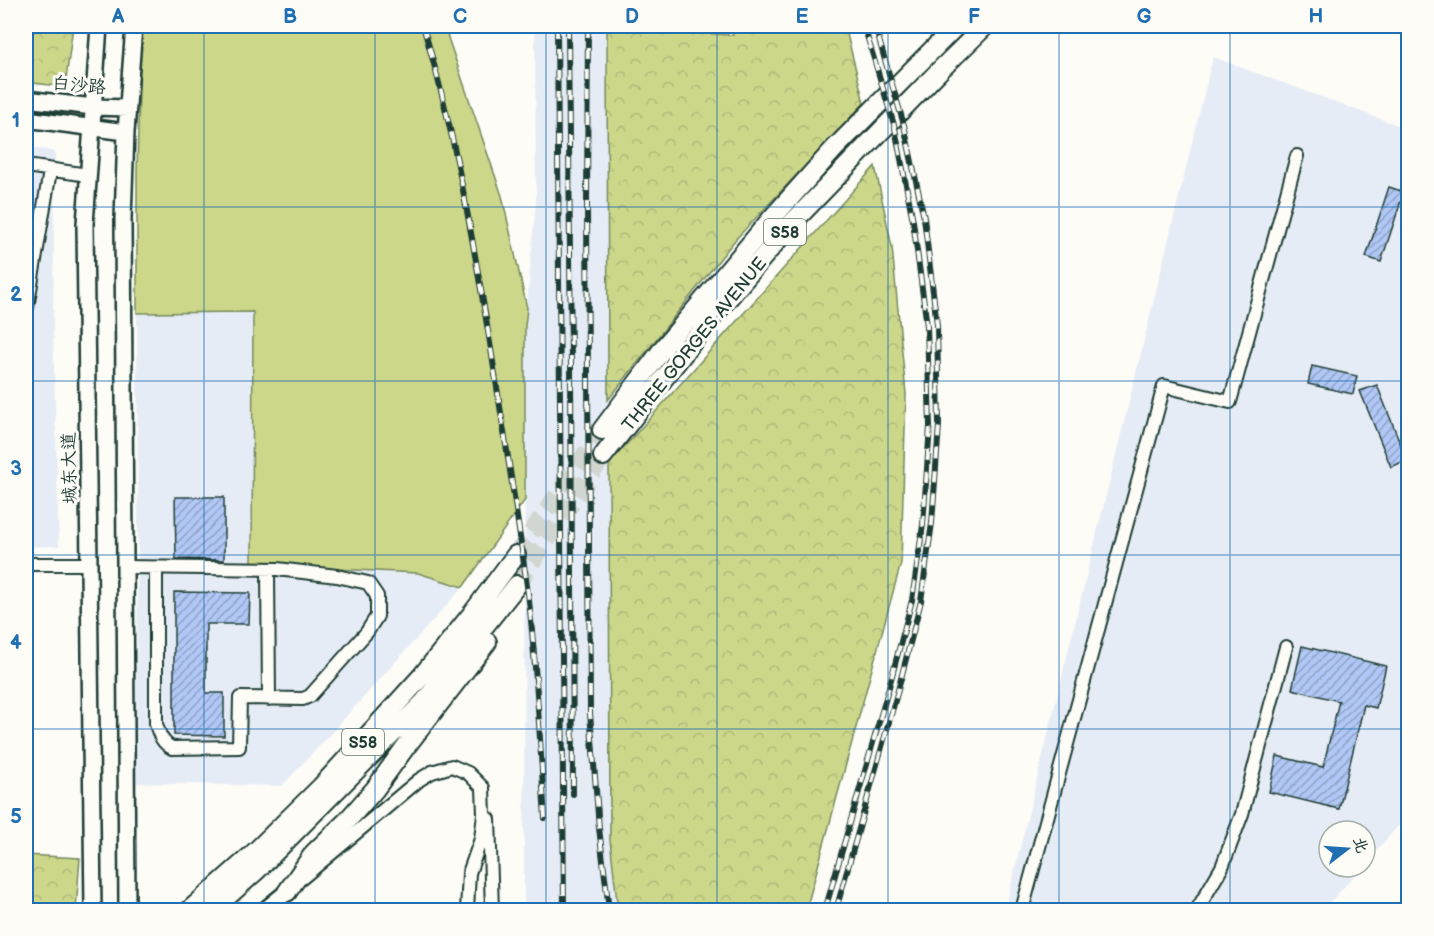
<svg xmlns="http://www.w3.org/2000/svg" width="1434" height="936" font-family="'Balsamiq Sans','LXGW WenKai TC',sans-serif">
	<defs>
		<pattern id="forest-crowns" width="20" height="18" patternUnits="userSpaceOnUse" patternTransform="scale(1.5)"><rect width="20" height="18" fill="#ccd78a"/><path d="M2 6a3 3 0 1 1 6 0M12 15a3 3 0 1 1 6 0" fill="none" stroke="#afb978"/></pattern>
		<pattern id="building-hatch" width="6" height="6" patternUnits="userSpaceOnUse" patternTransform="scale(1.5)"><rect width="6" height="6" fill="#b1c7f5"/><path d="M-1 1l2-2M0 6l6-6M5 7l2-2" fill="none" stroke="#8fa3c7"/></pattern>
	</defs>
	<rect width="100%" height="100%" fill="#fdfcf7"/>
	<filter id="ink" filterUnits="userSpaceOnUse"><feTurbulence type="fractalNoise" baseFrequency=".0167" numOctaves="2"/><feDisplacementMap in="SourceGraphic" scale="12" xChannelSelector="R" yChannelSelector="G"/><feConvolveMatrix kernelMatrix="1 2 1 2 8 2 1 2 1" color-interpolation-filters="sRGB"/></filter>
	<g filter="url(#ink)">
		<path fill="#e6ecf6" d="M535,26h72l3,814 8,70h-94l1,-584 11,-125z
			M1213,57l195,72v686l-43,48v-32h-36v36h33l-39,43h-318z
			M26,146l29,6 -2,176 6,218 -33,1z
			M253,312v253l165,8 45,14 -129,143 -52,56 -147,-3 3,-218 -1,-252z"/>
		<path fill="#ccd78a" stroke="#768a5f" stroke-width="1.5" d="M143,26h301l58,170 25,112 -2,18v174l-62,87 -45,-14 -166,-8 1,-253 -116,1v-142l3,-119z"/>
		<path fill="url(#forest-crowns)" stroke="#768a5f" stroke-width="1.5" d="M26,26h47l-8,61 -39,-5z
			M733,26h112l19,77 -129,137 -127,160 -1,-371 126,6z
			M875,166l17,81 14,147 -5,169 -95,347h-188l-8,-70 -1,-376z
			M26,855l54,3 -4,52h-50z"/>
		<path fill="url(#building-hatch)" stroke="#1f3d34" stroke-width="1.5" d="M1389,187l15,5 -23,70 -15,-5z
			M1312,366l45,10 -4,18 -45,-10z
			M1377,385l30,75 -16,7 -31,-76z
			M175,497h49v63l-48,-1z
			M174,592l76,1 -1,31h-43v69h18v43l-50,-1z
			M1302,646l84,20 -10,42 -12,-3 -25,104 -70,-17 8,-36 46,11 16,-66 -47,-12z"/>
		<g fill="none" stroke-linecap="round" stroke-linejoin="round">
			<path stroke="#d1d6d0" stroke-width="18" stroke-dasharray="18 9" stroke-linecap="butt" d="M516,555l86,-125
				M517,585l86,-129"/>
			<defs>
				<path id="minor" d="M26,166l62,9
					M27,308l23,-137
					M26,564h63
					M125,567l152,2 60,7 31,7 9,13v20l-10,16 -57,64 -7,3 -63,-1 -1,49 -67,1c-10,-5 -13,-14 -16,-24v-156
					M268,569l1,130
					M489,819l3,91
					M302,878l117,-98 13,-8 20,-6 16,7 15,15 1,26 -3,25 -12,34 -2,37
					M1022,910l142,-524 66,16 67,-246
					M1197,910l25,-43 20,-53 44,-167"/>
				<path id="major" d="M26,99l67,8 35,1
					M26,119l100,13
					M93,910l-8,-686 14,-198
					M127,910l-4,-691 3,-87 8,-106
					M265,910l22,-18"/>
				<path id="highway" d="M602,430l63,-84 107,-128 62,-69 122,-123
					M603,456l105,-134 84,-99 146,-151 47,-46
					M287,892l27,-39 32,-31 29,-33 29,-40 83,-107
					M190,910l62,-55 69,-68 101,-111 50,-62 44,-59
					M212,910l45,-40 167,-168 93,-117"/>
			</defs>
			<use href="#minor" stroke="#1f3d34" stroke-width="16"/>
			<use href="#major" stroke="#1f3d34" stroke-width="20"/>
			<use href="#highway" stroke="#1f3d34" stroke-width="22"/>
			<use href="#minor" stroke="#fdfcf7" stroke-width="12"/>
			<use href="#major" stroke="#fdfcf7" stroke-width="15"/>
			<use href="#highway" stroke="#fdfcf7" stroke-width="18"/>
			<defs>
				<path id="rail" d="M423,26c32,105 50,215 68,323 13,84 27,168 38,252 8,72 11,144 16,217
					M557,26l7,884
					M568,26l3,339 2,429
					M588,26l-1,180 3,507 9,115 10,82
					M825,910l64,-223 23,-87 11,-75 7,-99 -3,-100 -14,-105 -18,-93 -31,-102
					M836,910l62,-220 23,-89 11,-78 7,-98 -2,-100 -13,-107 -20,-93 -29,-99"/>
			</defs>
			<use href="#rail" stroke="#1f3d34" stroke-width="6"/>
			<use href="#rail" stroke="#fdfcf7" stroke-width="4" stroke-dasharray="11" stroke-linecap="butt"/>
		</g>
	</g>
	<path fill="none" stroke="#1f6fb2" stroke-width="1.5" stroke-opacity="0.55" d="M204,26v884M375,26v884M546,26v884M717,26v884M888,26v884M1059,26v884M1230,26v884M26,207h1382M26,381h1382M26,555h1382M26,729h1382"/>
	<g text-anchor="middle" stroke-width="6" stroke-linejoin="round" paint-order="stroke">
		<g fill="#fdfcf7" stroke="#62766e" stroke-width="1.5">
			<rect x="764" y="219" width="42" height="26" rx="4.5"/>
			<rect x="342" y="729" width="42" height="26" rx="4.5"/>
		</g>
		<g font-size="16" font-weight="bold" fill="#1f3d34">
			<text x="785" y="238">S58</text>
			<text x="363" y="748">S58</text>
		</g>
		<g font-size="18" fill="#1f3d34" stroke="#fdfcf7">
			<text transform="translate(79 85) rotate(5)" y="6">白沙路</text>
			<text transform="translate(694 344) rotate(-51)" y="6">THREE GORGES AVENUE</text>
			<text transform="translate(69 468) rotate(-91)" y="6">城东大道</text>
		</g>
	</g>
	<rect width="1434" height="936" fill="none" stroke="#fdfcf7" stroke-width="66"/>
	<g transform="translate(1347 849) rotate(73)"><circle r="28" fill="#fdfcf7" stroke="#a4b0a9" stroke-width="1.5"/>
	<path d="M0-4.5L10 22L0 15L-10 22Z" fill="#1f6fb2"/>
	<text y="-9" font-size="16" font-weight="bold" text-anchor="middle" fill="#1f3d34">北</text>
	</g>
	<rect x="33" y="33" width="1368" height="870" fill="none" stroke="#1f6fb2" stroke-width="2"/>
	<g font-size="20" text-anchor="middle" font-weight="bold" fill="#1f6fb2">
		<text x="118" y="23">A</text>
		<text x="290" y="23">B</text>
		<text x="460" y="23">C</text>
		<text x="632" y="23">D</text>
		<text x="802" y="23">E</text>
		<text x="974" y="23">F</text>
		<text x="1144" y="23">G</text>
		<text x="1316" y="23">H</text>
		<text x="16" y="127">1</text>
		<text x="16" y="301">2</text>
		<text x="16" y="475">3</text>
		<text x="16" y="649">4</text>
		<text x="16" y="823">5</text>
	</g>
</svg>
